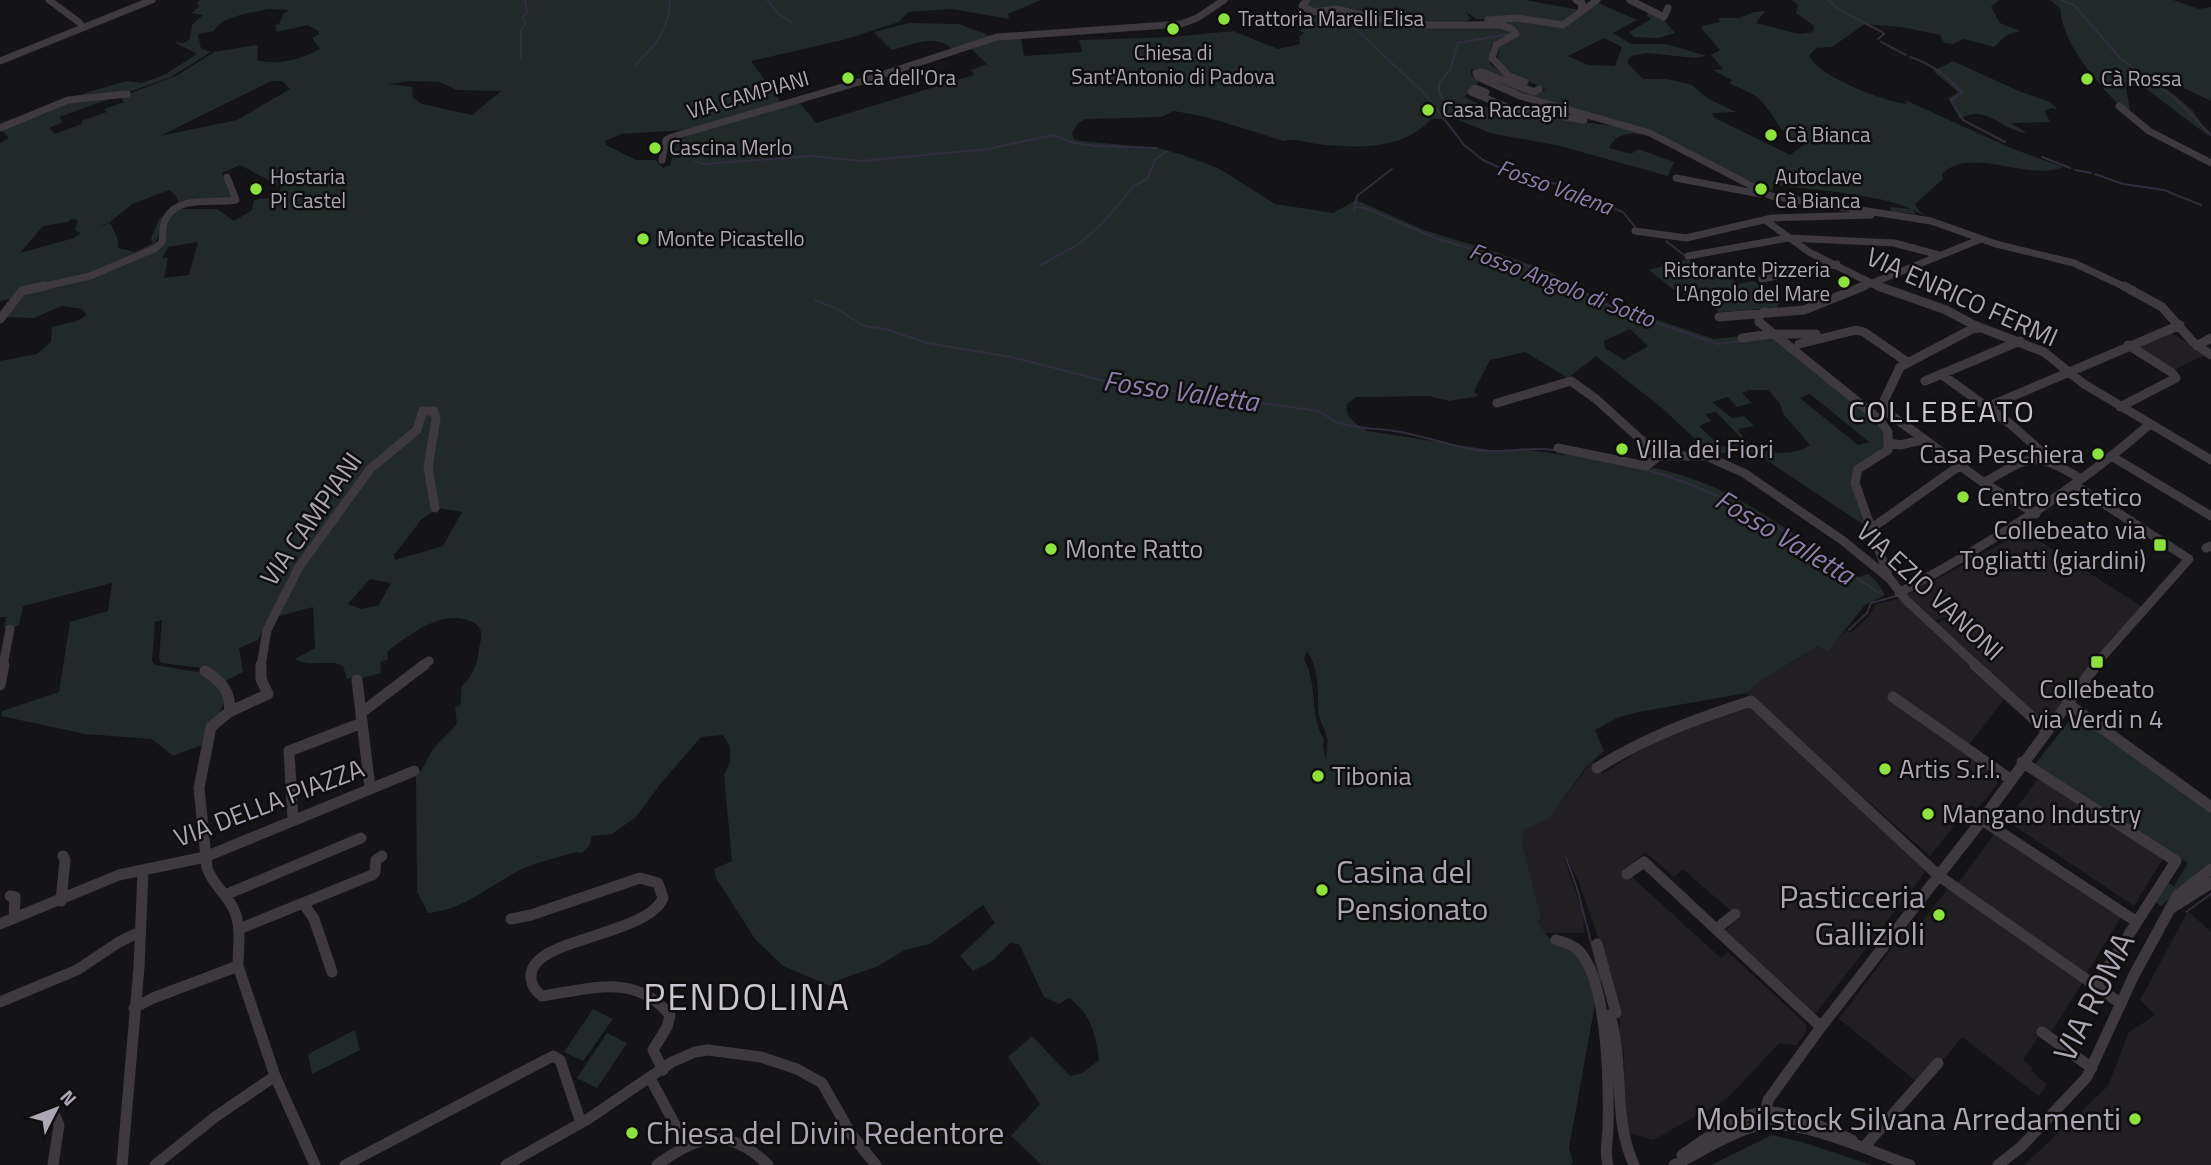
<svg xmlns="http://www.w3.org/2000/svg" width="2211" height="1165" font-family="'Titillium Web',sans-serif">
	<rect width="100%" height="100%" fill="#141315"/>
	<path fill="#211f21" d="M2169,332l36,21 -2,3 -31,15 -38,-24z
		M2024,531l120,77 -92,108 -6,3 -7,-2 -104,-93 12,-5 -1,-2 -14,4 -25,-26 56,-30 8,5 2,-3 -7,-4z
		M1901,598l105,99 -37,48 28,31v8l-20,25 -6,-4 -41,51 -184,-163 16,-13 56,-34 10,4 18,-20 5,3 18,-17 7,-12z
		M1749,705l177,166 -110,142 -7,-2 -86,-78 16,-15 -56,-49 -9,8 -29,-25 -21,18 97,88 7,-6 78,72v9l-10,12 -17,-2 -52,56 -74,41 -28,-8 -1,-78 -4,-21v-24l-8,-32 -33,-94 -12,-25h-3l19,55 1,20h-41l-6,-12 -15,-78 2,-13 25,-11 43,-58 11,13 48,-31z
		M2039,777l125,80 -30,49 -127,-85z
		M1995,833l126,84 -34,56 -129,-90z
		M1949,887l134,95 -34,53 -7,-4 -19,29 10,8 -2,3 16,13 -8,12 -77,-59 -17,21 -10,2 -19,21 -77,-62 73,-98 7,5z
		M2188,911l23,21v233h-187l84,-79 21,-54 26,-17 -15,-15z"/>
	<path fill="#222929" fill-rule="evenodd" d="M201,0h840l-33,14 1,5 -57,-10 -44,3 -9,10 -56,18 -92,21 30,41 -96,28 -64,4 -16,7 1,4 30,15h20l7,8 7,-3 7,-23 16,-9 105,-32 18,22 158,-48 -3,-5 16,-6 -18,-17 21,-7 31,-3 3,19 58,-4 -3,-12 93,-3 61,-6 45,18 22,-5 -1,-7 5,-4 -5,-3 17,-5 -10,-5 10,-3 -2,-4 7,6v-5l6,-4 66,14 114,4 5,7 -21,10 -1,19 16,12 31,13 -5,1 -56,-21 -5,1v5l9,5 -16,17 32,15 136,16 22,7c-18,-1 -36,-6 -45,13l22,6 7,-5 36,13 -6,14 -108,-30 -70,-13 -46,-19 1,5h-14c-29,32 -74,29 -114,25 -13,-2 -20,-6 -33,-3l-78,-24 -32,-6 -13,6 -75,2 -8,4 -6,10 2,6 7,2 77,7 25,7 35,13 57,36 58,9 23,-13 68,30 72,22 58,22 53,29 107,36 55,-6 106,86 11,15 -2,15 -25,16 -8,12 16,50 -111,-74h-46l-47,-44 -67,-53 -28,22 -43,-26 -35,8 -16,31 4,5 -29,5 -20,-5 -62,1h-11l-9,7c-3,13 11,21 20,27l124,19h36l38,5 3,-3c43,7 84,13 125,27 58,20 114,66 166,98l9,-3 9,8 8,13 -20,10 -37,46 -10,-5 -56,34 -16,13 -107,19 -20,5 -24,13 9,21 -18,16 -37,52 -25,11 -2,13 19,75 -4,3 11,16 31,17 15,39 1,11 -26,144 4,13 -2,4h-529l-31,-29 29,-32 -32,-47 24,-21 38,40 12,-3 17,-13c-3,-25 -8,-46 -30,-62l-10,6 -15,-7 -25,-53 -9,-1 -18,18 -19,10 -13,-15 35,-33 -12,-18 -53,39 -25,6 -29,17 -35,12 -11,7 -47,-20 -28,-27 -39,-61 -2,-9 18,-8 -8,-86c8,-14 10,-28 -2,-40l-21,2 -40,46 -25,34 -24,17 -20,2 -3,10 -7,7 -6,-1c-20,6 -39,10 -58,19 -30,16 -55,39 -90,42l-11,-21 -1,-118 5,-3 11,-21 25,-26 -2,-17 5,-1 2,-20c11,-10 16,-23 17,-38 1,-4 3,-12 2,-16 -1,-5 -7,-10 -11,-11 -28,-12 -62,14 -83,31l1,7 -8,3 1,11 -21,6 -1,-4 -12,4 -4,-13c-13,-7 -30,2 -48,-7l20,-11 -2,-41 -45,12 -10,21 -19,8 4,24 -19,10 -21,-14 -42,-5 -2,-5 3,-38 -7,2 -3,39 3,4 49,8 22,23c-3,20 -21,28 -24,49l-29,11 -21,-17 -67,-5 -84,-18 1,-5 57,-19 11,-70 38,-11 4,-28 -89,23 -4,19 -9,4 -6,-1 2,-11h-6v-256l37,-7 14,-12 1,-15 25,-6 10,-6 -5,-6 -20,-3 -28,12 -31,-1 7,-18 -10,2v-158l9,-5 -9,-9v-6l88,-31 39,-11 14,2 23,-8 33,-21 -23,-12 9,1 7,-4 2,-14 11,-10 -12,-2 8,-6 -2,-5zM268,9l21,1 -6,4 -4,10 -4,1 2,7 30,-7 12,6v3l-7,4 8,11c-19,10 -42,17 -63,11l1,-14 -2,-1 -42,7 -36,23 -57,22 3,5 -20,7 3,3 -26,9 1,3 -27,10 -6,-6 14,-6 -4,-5 112,-40 40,-25 -10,-3 -3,-15 16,-3c8,-15 38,-18 54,-22zM271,81h11l8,8 -53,31 -77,16zM410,81l29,1 18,8 44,1 -29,24 -50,-11 -10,-7 1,-10 -25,-3zM240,165l41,22 -4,10 -23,3 -2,10 -18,11 -17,-12h-40l-10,11 -4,26 -19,10c21,-20 11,-26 24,-45l-9,9 -8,18 2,5 -18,9 -17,-4 -1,-11 -7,-14 -12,4 12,-5 22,-18 37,-14 7,6 3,7 54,-5 -11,-25zM71,219l7,1 -3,10 6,3 -7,5 -54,15 23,-27 25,-4zM198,242l-9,33 -25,3 4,-20h-6l6,-11zM1630,329l18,17 -24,14 -19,-12 -1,-7zM1749,390h19l11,12 5,13 26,30c-13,11 -49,10 -62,-2 -4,-3 -7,-9 -10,-14l16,-3 -10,-10 -12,2 -20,-16 16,-5 9,10 15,-4 -10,-10zM1810,394l59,48 -11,3 -58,-47zM1716,412l28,29v1l-23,5 -22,-21 12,-5 -6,-7zM438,508l24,4 -19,34 -48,14 -1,-5 27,-35zM370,579l21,4 -12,22 -18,4 -13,-5zM1307,651c12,16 11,42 11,60 1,10 8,18 9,27 1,1 -1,19 -1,21l-3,-13 1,-7c-15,-24 -6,-56 -20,-80z
		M1310,0h215l55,10 -11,12 -93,-3 -10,-7 5,7 -9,3 -57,1 -69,-15 -16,3 -14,-3z
		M1792,0h207l-8,7 9,16 20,8 -13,4 -13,12 -30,-8 -11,5 -9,-1 -4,-8 -39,-8 -36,-3 -33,23 -15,1 -8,7c7,21 77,47 98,49l-2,-4 106,48 52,19c-36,15 -92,-22 -121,7l1,5 -28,25 4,7 9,6 -15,-7 3,4 -24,-2 -2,-5 21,2c-32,-15 -97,-19 -134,-24l-4,1v5l-6,-1 -83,-42 -173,-58 -28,-16 50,19 13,-3 -42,-22 -6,-8 1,-13 20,-11 -1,-5 -6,-4 -42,-5 38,-3 48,7 40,-24 41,18 -24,13 18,11h35l41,12 -12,2 -48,-5 -16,3 -4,6 16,17h24l25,6 15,13 29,14 -24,1 3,5 75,37 15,-11c-30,-13 -24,-20 -42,-41 -8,-10 -22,-14 -34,-20l3,-3 -19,-10 10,-1 -12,-14 9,-5 -18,-21v-3l18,-4 -2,-4h21l15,-6 11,-1 -9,12 43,11 14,-2 1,-6 -18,-13 2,-8zM1604,38l18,9 -7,19 -27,-1 -20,-9z
		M2050,0h123l26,9 12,-2v94l-50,-24 4,10 28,24 17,26 -69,-52 -15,2 5,29c-27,-24 -69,-70 -71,-108z
		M1650,12l12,6 13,15 -16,5 -25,-1 -5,-5 22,-13 -5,-4z
		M909,23l50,1 34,13 -41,12c-17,-16 -40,-4 -60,1l-18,-18z
		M1953,61l68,31 27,9 10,8 -7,-1 -6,3 5,11 -39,1 16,10c-26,-2 -41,-30 -67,-14l-12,-21 8,-4 1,-3 -24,-20z
		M1688,259l16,14 19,-3 14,14 17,-3 27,23 -4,1 1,3 -59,4 -12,-13 -34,-10 -24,-19z
		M2073,716h4l134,94v53l-50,43 -6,-4 12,-20 7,4 14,-23 -153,-99z
		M593,1009l20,10 -30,42 -19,-9z
		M355,1030l5,20 -48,24 -4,-20z
		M607,1033l20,10 -30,45 -20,-10z
		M1772,1135l30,7 70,23h-161z"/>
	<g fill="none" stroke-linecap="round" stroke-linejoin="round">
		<path stroke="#322d3c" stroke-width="2" d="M767,0l12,14 13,9
			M1828,0l10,9 44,23 2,2 -6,5
			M2060,0l14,5 46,53 56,41 35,36
			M1344,18l82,77 38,50 19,15 39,18 35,6 66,28 12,15
			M1881,42l25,13
			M1910,57c22,7 38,19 52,36l-11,7 12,20 42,22
			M521,58v-28l4,-6 -2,-7 4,-4 -2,-13
			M635,65c21,-20 34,-35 35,-65
			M1444,115l3,-9 -8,-14v-9l11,-13 8,-27 51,-9
			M2042,157l28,11
			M695,162l9,2 108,-8 50,5 126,-12 65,-14 21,8 22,3 61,2
			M2075,170l16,3
			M2095,174l28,10 41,6 37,15
			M1355,207l10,1 73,31 90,27 88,43 102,35 23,-3
			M1354,211l3,-15 35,-27
			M1666,241l18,14
			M1692,261l2,9
			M1041,265l38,-21 24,-21 31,-37 13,-7 8,-19 12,-9
			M1703,289l14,8
			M1721,299l24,5
			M815,300l22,9 27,17 21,3 42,14 84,14 98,25 209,29c7,3 12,8 18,11 19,7 39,6 58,9 34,5 67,20 101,20 21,0 38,-4 59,-1
			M1647,470c87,24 158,73 232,123
			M1849,630l18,-17 4,-10 25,-7
			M1566,858l11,30 24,93
			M2186,912l25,-18"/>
		<path stroke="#3d393e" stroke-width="7" d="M49,0l31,23
			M1307,0l-5,6 12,6 22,-3 68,16h97l11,4 4,5 -20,11 -4,13 16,17 17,7
			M1576,0l6,3 -1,8
			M1630,0l34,17 4,-9
			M1488,20l29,-2 46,7 34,-25
			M0,61l152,-61
			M1539,89l-5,3 -52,-20 -6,1 2,4 42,19 130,37 121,63 160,25 65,23 78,19 53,25
			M1486,92l-11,-4 -4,4 41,17 72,11
			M2119,106l30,25 62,32
			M0,128l68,-28 59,-6
			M662,160l4,-20 6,-3 194,-57 131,-43 184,-13 16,-6 27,-18
			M1676,178l84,16
			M1765,220l44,32 72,36
			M1635,231l51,7 86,-20 99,-3
			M1688,256l100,-18 106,5 45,12
			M1762,279l75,-15
			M37,288l53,-12 64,-27 8,-7c1,-7 0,-15 3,-22 12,-26 49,-16 71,-20l-9,-23
			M1860,288l121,-49"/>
		<path stroke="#3d393e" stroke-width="9" d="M1878,286l68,24 28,15 70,27 40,32 127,76
			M2124,286l38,21 31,35 18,13
			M1765,312l-6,3v7l120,97 9,13v18l-30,19 -3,14 34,95
			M1719,317l85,-7 60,-24
			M0,319l22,-28 23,-5
			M1980,328l-8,1 -72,38 -16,34v9l100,73 52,31
			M1742,338l29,-4h45
			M1799,344l57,-14 8,2 43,30
			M2197,346l14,-8
			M1941,374l68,49 34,30 1,5
			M1925,381l95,-40
			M1497,403l74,-22 25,18 63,57h47l38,17 98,67 48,39 16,21 71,66
			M1987,407l193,-82
			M2120,407l56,-29 -5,-6 -43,-27
			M1889,443l11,2 22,-5
			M1558,448l88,18 13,-10
			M2113,457l98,59
			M1984,483c45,-27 50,-33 97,-4
			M2075,485l114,74 -95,107
			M1872,528l87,-62
			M2206,548l5,-2
			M1899,593c90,-48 174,-102 251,-169
			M3,666l7,-37
			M261,666l6,-36 32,-63 71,-98 47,-39 6,-19h11l2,8 -8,48 7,41
			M422,666l7,-5"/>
		<path stroke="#3d393e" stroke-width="11" d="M1975,665l71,65
			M205,671c16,10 27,21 24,41
			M357,680l13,108
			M0,685l4,-20
			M1893,697l117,82
			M2067,703l144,104
			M361,713l63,-48
			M2022,762l154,99 -80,125
			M1597,768c49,-31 99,-49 154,-67l188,175 181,127
			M293,820l-4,-69 73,-28
			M1982,820l155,102
			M1627,874l17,-12 177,165
			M225,895l136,-57
			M10,896l5,1 -1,20
			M61,901l4,-41 -2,-4
			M304,904l10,15 18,53
			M2173,907l38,-24
			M511,919l20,-4 109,-37 18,5 5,15c-13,32 -100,39 -124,62 -13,12 -9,27 3,36 49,-7 92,-24 128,19l-3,12 -14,23 10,20
			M0,924l119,-49 86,-18 209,-86
			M239,929l133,-54 3,-3 1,-12 6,-4
			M1716,929l19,-15
			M1556,940c9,2 18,5 24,12 28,32 29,133 28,175 0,14 -4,25 0,38
			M1597,944l19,69 -11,3
			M238,966c0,-18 4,-39 -4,-56 -7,-16 -21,-25 -27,-42l-8,-80 12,-61 18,-15 39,-18 -7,-15v-14
			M0,1002l77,-32 42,-28 21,-10
			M134,1008l19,-10 85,-32 37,110 40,89
			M1610,1015c15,50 2,102 24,150
			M2042,1032l50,36
			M650,1078l36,67
			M1770,1123l-4,-13 2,-10 53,-73 161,-207 114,-155
			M1865,1146l73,-83
			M1682,1155c78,-55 83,-54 170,-15
			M53,1165l6,-40 -4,-9
			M122,1165l17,-198 4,-95
			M155,1165l60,-48 60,-41
			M345,1165l208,-109 7,4 21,63
			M506,1165l82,-46 84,-57 23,-10 13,-2 53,7 36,12 25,14 29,51 25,31
			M657,1165c41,-30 71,-40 111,0
			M1674,1165c26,-12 51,-30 79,-38 43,-12 115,24 157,38
			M1998,1165l23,-18 66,-70 47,-102 43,-79 34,-27"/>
	</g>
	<g fill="#8de23d" stroke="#0f0e0f" stroke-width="2.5">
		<circle cx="1224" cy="19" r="7"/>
		<circle cx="1173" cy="29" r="7"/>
		<circle cx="848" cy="78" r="7"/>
		<circle cx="2087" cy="79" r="7"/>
		<circle cx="1428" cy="110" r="7"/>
		<circle cx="1771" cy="135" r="7"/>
		<circle cx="655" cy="148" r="7"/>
		<circle cx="256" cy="189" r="7"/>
		<circle cx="1761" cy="189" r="7"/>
		<circle cx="643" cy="239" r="7"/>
		<circle cx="1844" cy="282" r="7"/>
		<circle cx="1622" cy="449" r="7"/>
		<circle cx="2098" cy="454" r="7"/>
		<circle cx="1963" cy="497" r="7"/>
		<rect x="2153" y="538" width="14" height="14" rx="3.5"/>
		<circle cx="1051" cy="549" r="7"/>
		<rect x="2090" y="655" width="14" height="14" rx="3.5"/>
		<circle cx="1885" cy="769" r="7"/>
		<circle cx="1318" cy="776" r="7"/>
		<circle cx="1928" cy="814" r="7"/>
		<circle cx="1322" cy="890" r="7"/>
		<circle cx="1939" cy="915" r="7"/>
		<circle cx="2135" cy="1119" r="7"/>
		<circle cx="632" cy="1133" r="7"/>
	</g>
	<g text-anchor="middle" stroke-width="5" stroke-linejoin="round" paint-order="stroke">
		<g font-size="21" fill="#ada6b4" stroke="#0f0e0f" text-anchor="start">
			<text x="1238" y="26">Trattoria Marelli Elisa</text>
			<text x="1173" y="60" text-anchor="middle">Chiesa di<tspan x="1173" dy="24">Sant'Antonio di Padova</tspan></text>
			<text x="862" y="85">Cà dell'Ora</text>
			<text x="2101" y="86">Cà Rossa</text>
			<text x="1442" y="117">Casa Raccagni</text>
			<text x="1785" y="142">Cà Bianca</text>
			<text x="669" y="155">Cascina Merlo</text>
			<text x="270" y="184">Hostaria<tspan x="270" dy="24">Pi Castel</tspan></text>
			<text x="1775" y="184">Autoclave<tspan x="1775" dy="24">Cà Bianca</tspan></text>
			<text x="657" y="246">Monte Picastello</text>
			<text x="1830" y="277" text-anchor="end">Ristorante Pizzeria<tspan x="1830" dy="24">L'Angolo del Mare</tspan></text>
		</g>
		<g font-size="21" fill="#ada6b4" stroke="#0f0e0f">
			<text transform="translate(748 95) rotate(-16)" y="7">VIA CAMPIANI</text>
		</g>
		<g font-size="23" font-style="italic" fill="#8e7fac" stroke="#0f0e0f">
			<text transform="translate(1555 187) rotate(20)" y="8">Fosso Valena</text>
			<text transform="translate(1562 285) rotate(21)" y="8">Fosso Angolo di Sotto</text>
		</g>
		<g font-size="26" fill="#ada6b4" stroke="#0f0e0f">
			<text transform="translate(1962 297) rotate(24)" y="9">VIA ENRICO FERMI</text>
			<text transform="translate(311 519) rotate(-55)" y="9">VIA CAMPIANI</text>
			<text transform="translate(1930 591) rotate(43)" y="9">VIA EZIO VANONI</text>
			<text transform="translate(269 803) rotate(-21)" y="9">VIA DELLA PIAZZA</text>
		</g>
		<g font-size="26" fill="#ada6b4" stroke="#0f0e0f" text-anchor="start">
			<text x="1636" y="458">Villa dei Fiori</text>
			<text x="2084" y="463" text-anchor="end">Casa Peschiera</text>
			<text x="1977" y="506">Centro estetico</text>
			<text x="2146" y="539" text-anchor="end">Collebeato via<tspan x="2146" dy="30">Togliatti (giardini)</tspan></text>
			<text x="1065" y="558">Monte Ratto</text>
			<text x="2097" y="698" text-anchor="middle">Collebeato<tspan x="2097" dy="30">via Verdi n 4</tspan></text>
			<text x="1899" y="778">Artis S.r.l.</text>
			<text x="1332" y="785">Tibonia</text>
			<text x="1942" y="823">Mangano Industry</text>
		</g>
		<g font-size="28" font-style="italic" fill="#8e7fac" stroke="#0f0e0f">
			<text transform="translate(1181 391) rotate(8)" y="10">Fosso Valletta</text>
			<text transform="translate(1785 537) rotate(31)" y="10">Fosso Valletta</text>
		</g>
		<g font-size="30" letter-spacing="2" fill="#ccc6d0" stroke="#0f0e0f">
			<text x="1942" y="422">COLLEBEATO</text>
		</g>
		<g font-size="32" fill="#ada6b4" stroke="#0f0e0f" text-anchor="start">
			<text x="1336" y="883">Casina del<tspan x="1336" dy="37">Pensionato</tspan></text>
			<text x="1925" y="908" text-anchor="end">Pasticceria<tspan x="1925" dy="37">Gallizioli</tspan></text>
			<text x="2121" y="1130" text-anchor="end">Mobilstock Silvana Arredamenti</text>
			<text x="646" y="1144">Chiesa del Divin Redentore</text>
		</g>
		<g font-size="32" fill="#ada6b4" stroke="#0f0e0f">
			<text transform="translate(2094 997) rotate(-63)" y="11">VIA ROMA</text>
		</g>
		<g font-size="37" letter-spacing="2" fill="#ccc6d0" stroke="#0f0e0f">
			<text x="747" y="1010">PENDOLINA</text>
		</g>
	</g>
	<g transform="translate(56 1109) rotate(48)" stroke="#0f0e0f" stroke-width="5" paint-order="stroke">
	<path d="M0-5L12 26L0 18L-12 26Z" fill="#ada6b4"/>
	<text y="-10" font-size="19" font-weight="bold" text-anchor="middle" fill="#ada6b4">N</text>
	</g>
</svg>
